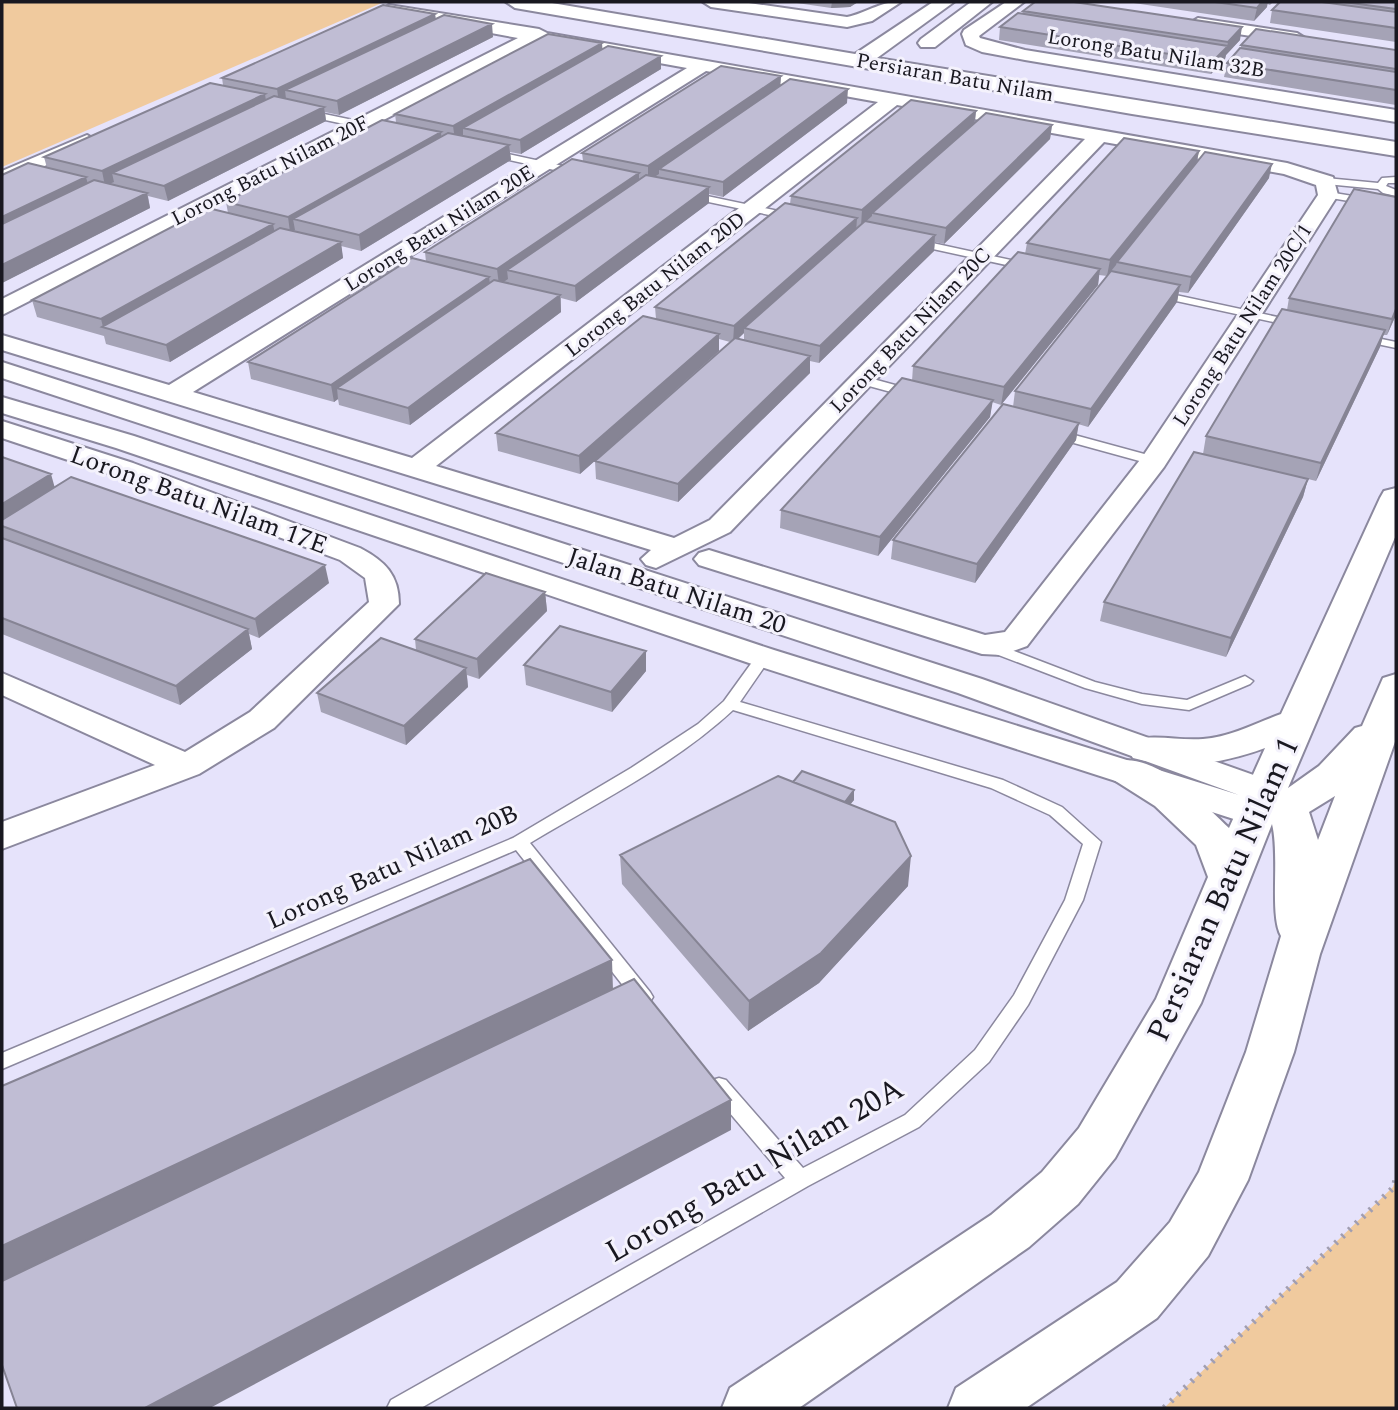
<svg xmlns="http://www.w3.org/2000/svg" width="1398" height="1410" font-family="Spectral,serif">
	<rect width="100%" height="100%" fill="#e6e3fb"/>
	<path fill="#f0ca9e" d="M2,2h382l-382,165z
		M1396,1176v232h-232l229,-221z"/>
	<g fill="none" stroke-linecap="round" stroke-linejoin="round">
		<defs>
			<path id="lane" d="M305,110l67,14 5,3 -5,3 -70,-15 -1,-2z
				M489,150l88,19 5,3 -5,3 -91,-20 -2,-2z
				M1396,177v6h-8l-2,3 10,4v6l-13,-3 -5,-4 -52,-5 -5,-3 5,-3 52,5 4,-5z
				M688,192l105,22 5,3 -5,3 -108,-23 -2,-2z
				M1328,192l68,11v6l-71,-12 -2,-2z
				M914,239l115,25 5,3 -5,3 -119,-26 -1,-2z
				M1157,291l139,30 6,3 -6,3 -143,-31v-4z
				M1362,335l34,7v6l-38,-8v-4z
				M862,376l55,15 2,3 -6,4 -55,-15 -2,-3z
				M1056,430l103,28 1,3 -6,4 -102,-28v-6z
				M988,641l107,41 47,12 45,6 53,-22 5,-2 8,5 -3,3 -61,26 -47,-6 -57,-16 -102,-39 -3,-3z
				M763,652l8,5 -31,45 263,78 59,27 39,35 -18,58 -55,105 -39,57 -70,65 -111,59 -387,222h-34l4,-8 394,-222 -73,-86 -3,-6 3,-6 7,-2 7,2 77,88 102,-53 70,-65 39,-55 51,-95 18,-56 -33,-29 -59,-27 -258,-78c-59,55 -135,92 -203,133l120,149 3,5 -3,5 -7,2 -7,-2 -120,-152 -514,219v-16l511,-215 118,-70 67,-44 26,-23 34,-47z"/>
			<path id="street" d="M703,2h39l105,15c20,-4 33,-16 54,-15l-29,19 -25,6 -136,-20z
				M1006,2h18l-45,34 1,2 45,12 371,60v12l-371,-62 -43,-8 -16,-7 -4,-11 2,-4z
				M389,5l150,24 8,4 740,130 46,14 5,18 -174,272 -137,179 -25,9 -20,-1 -283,-89 -5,-6 5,-6 10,-3 276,85 20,-3 138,-176 175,-261 -2,-10 -32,-11 -180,-32 -374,390 -74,36 -10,-3 -5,-6 10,-9 -649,-200v-15l167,50 518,-317 -149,-27 -536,274v-16l516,-261 -135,-25 -2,-3zM706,71l172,31 -466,356 -219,-66zM897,105l188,34 -375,381 -36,18 -238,-72z
				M1198,18l99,15 8,5 -8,5 -105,-16 -2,-4z
				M87,135l10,6 -3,4 -92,39v-13z
				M2,362l980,317 297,105 5,8 -5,8 -12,4 7,9 -5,9 -13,3 -13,-3 -491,-158 -636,-216 -114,-35v-16l132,39 640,214 465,145 -281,-102 -956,-315z
				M2,421l131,42 227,85c25,13 39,27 39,56l-125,124 -75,46 -197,75v-27l153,-57 -153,-70v-22l183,79 65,-40 119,-110 -4,-24 -25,-18 -227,-85 -111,-37z"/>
			<path id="secondary" d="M506,2h40l309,52 78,-52h21l-77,56 519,84v14l-264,-42 -617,-106z
				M971,2h21l-57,45h-14l-3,-4 3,-4z"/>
			<path id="primary" d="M1396,488v47l-108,253 31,-22 36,-38 7,-2 21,-48 13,-4v65l-76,215 -26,98 -46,128 -40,76 -51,62 -131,90h-78l8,-20 161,-106 53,-60 29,-50 24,-61 23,-59 35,-116c-12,-21 -1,-79 -9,-112l-71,179 -86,155 -37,46 -49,43 -230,161h-77l8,-20 261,-173 51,-43 37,-44 77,-129 52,-122 -12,-32 -41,-39 -41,-26 -6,-9 6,-9c41,-12 87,40 115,66l36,-80c-43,16 -87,22 -132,10l-6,-9 6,-9c24,-6 46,1 70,-1 27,-2 53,-16 78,-25l99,-216 4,-7zM1335,796l-17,44 -9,-28z"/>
		</defs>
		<use href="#lane" stroke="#8b889e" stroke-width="3"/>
		<use href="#street" stroke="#8b889e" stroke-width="4"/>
		<use href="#secondary" stroke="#8b889e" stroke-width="4"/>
		<use href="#primary" stroke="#8b889e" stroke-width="4"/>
		<path stroke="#a19eb1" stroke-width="6" stroke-dasharray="2.5 7" stroke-linecap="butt" d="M1164,1408l230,-221 2,-11"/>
		<use href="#lane" fill="#fff" fill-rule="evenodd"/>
		<use href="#street" fill="#fff" fill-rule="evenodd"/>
		<use href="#secondary" fill="#fff" fill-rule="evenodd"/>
		<use href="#primary" fill="#fff" fill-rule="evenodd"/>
	</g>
	<path fill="#a5a3b6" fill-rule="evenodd" d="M790,2h68l-8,5 -19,1z
		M1127,2h146l-3,3 -3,-1v3l-13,14z
		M1280,2h116v40l-126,-19 2,-13z
		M1023,11l217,29 -14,15 -1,4 -14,15 -212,-34 1,-13 22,-13z
		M435,14l1,5 57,18 -154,78 -14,-3 1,9 -158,80 -20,-5 2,12 -148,75v-108l45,-7 -3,-11 179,-72 -1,-7z
		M1241,45l155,5v55l-172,-28 3,-14 14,-15z
		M602,50l59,19 -140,85 -11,-2 1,8 -150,91 -20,-5 2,12 -173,104 -64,-18 -2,-8 -67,-19 -5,-17 196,-87 -2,-11 170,-80 -1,-8z
		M781,76l-1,9 67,18 -124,94 -14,-3v9l-133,99 -15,-4v14l-151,113 -71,-20 -1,-6 -4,3 -83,-23 -3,-17 178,-100 -1,-10 158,-91 -1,-8z
		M976,111l-1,12 77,2 -2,14 -106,105 -9,-2 -1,9 -115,112 -9,-2v12l-132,129 -82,-23 -1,-18 135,-119 -11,-3v12l-139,123 -82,-23 -2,-18 160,-114 -1,-12 135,-103 1,-8zM744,333v7l-6,-1z
		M1199,151l-2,11 72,16 -81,115 -9,-1 -2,10 -89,125 -10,-3 -2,16 -101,143 -84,-24 2,-19 120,-133 2,-16 92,-115 -8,-1 -1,10 -97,120 -9,-3 -2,15 -112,139 -98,-28 1,-18 131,-129 1,-15 112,-112 2,-11z
		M1396,197v118l-9,20h-4l-3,12 -64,134 -8,-2 -5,18 -77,160 -126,-36 4,-19 99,-148 3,-18 81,-126 2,-12z
		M2,457l53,30 274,96 -70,55 -10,-4 3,15 -72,56 -178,-71z
		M545,592l2,19 -68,68 -12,-4 1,12 -62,58 -85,-33 -4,-19 99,-43 -1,-11z
		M646,651v20l-34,41 -86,-27 -2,-20z
		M793,782l61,8v10l-4,4 58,82 -89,97 -71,48 -126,-147 -2,-29z"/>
	<path fill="#868494" d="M832,2h26l-8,5 -19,1z
		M1262,2h6l-1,5 -13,14 3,-13z
		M435,14l1,13 -151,63 1,9 -7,4 -2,-14z
		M492,24l1,13 -154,78 -2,-14z
		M1242,27l-2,13 -14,15 -1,4 -14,15 2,-13 14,-14 1,-5z
		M602,43l1,13 -140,72v7l-8,5 -2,-14z
		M661,56v13l-140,85 -1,-14z
		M781,76l-1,14 -121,79v5l-11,7v-15z
		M848,89l-1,14 -124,94v-15z
		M265,94l2,14 -155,65 2,9 -9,4 -3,-15z
		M324,107l2,14 -158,80 -4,-15z
		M976,111l-2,15 -102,87v3l-11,10 1,-16z
		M1052,125l-2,14 -106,105 2,-16z
		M441,132l1,14 -149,73 2,11 -5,2 -2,-15z
		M509,145l2,15 -150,91 -2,-16z
		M1199,151l-3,14 -79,97 -1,3 -9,11 3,-16z
		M1272,164l-3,14 -81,115 3,-16z
		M639,173v15l-132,82 1,9 -9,6 -2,-16z
		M86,177l4,15 -88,43v-18z
		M709,187v16l-133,99 -1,-16z
		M147,193l3,15 -148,75v-18z
		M857,218l-1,15 -112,95v5l-11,10 1,-17z
		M273,224l3,15 -173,88 -2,-8z
		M935,235l-1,16 -115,112 1,-17z
		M341,242l2,16 -173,104 -4,-17z
		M1100,269l-2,16 -97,120 3,-18z
		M489,277l2,16 -154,95 1,11 -4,3 -3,-17z
		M1180,285l-3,17 -89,125 3,-18z
		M560,295l1,17 -151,113 -2,-17z
		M1396,309v6l-9,20 5,-16z
		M1385,330l-5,17 -64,134 5,-18z
		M719,334v17l-139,123 -1,-18z
		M810,356v17l-132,129v-18z
		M993,400l-3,17 -112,139 2,-19z
		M1079,423l-3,17 -101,143 2,-19z
		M51,474l5,18 -54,34v-22z
		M1308,479l-5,18 -77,160 5,-19z
		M325,565l4,18 -70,55 -4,-19z
		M545,592l2,19 -68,68 -2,-20z
		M248,629l4,20 -72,56 -4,-19z
		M646,651v20l-34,41 -1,-20z
		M466,668l2,19 -62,58 -2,-19z
		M854,790v10l-17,21 1,-10z
		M911,856l-3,30 -89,97 -71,48 1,-30z
		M612,960l1,30 -611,292v-36z
		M731,1100v30l-521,278h-65z"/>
	<path fill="#c0bdd4" stroke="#868494" stroke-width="2" d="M1035,2h39l168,25 -14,15 -205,-31z
		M1215,2h47l-5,6z
		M1280,2h42l74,10v16l-124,-18z
		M1344,2h52v7z
		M383,5l52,9 -158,75 -55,-11z
		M1018,13l210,33 -15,15 -213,-34z
		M444,15l48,9 -155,77 -52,-11z
		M1256,29l140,21v19l-155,-24z
		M548,34l54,9 -149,83 -58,-12z
		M608,46l53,10 -141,84 -57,-12z
		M1240,48l156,24v18l-169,-27z
		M721,66l60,10 -133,90 -66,-13z
		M790,79l58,10 -125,93 -64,-13z
		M210,83l55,11 -163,77 -58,-14z
		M274,96l50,11 -160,79 -52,-13z
		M911,100l65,11 -114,99 -71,-14z
		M986,113l66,12 -106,103 -74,-15z
		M382,120l59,12 -153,85 -62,-15z
		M448,133l61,12 -150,90 -66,-16z
		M1124,138l75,13 -89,109 -83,-17z
		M1205,152l67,12 -81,113 -74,-15z
		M572,159l67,14 -142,96 -72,-17z
		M28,163l58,14 -84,40v-42z
		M646,175l63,12 -134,99 -68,-16z
		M94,180l53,13 -145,72v-41z
		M1354,189l42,8v112l-4,10 -103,-21z
		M785,203l72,15 -123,108 -79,-19z
		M208,208l65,16 -172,95 -69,-19z
		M865,221l70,14 -115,111 -76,-18z
		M280,228l61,14 -175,103 -64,-18z
		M1018,252l82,17 -96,118 -91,-21z
		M412,258l77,19 -158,108 -83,-23z
		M1111,271l69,14 -89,124 -76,-18z
		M494,280l66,15 -152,113 -71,-20z
		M1282,309l103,21 -64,133 -115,-27z
		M643,316l76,18 -140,122 -83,-23z
		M735,338l75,18 -132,128 -83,-23z
		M902,378l91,22 -113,137 -99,-27z
		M1003,404l76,19 -102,141 -84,-24z
		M1194,452l114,27 -77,159 -127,-36z
		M2,457l49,17 -49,30z
		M71,477l254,88 -70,54 -253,-93v-6z
		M2,538l246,91 -72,57 -174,-68z
		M486,573l59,19 -68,67 -62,-20z
		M560,626l86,25 -35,41 -87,-27z
		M381,638l85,30 -62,58 -87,-33z
		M802,771l52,19 -9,12 -52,-20z
		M778,776l117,46 16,34 -90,97 -72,48 -129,-146z
		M530,859l82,101 -610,286v-160z
		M634,979l97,121 -586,308h-128l-15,-43v-84z"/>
	<g text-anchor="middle" stroke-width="6" stroke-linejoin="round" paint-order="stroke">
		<g font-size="21" fill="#191820" stroke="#f4f2fc">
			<text transform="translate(1156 53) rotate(9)" y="7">Lorong Batu Nilam 32B</text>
			<text transform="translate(955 77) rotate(10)" y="7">Persiaran Batu Nilam</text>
			<text transform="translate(270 170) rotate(-27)" y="7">Lorong Batu Nilam 20F</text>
			<text transform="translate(439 228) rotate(-32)" y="7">Lorong Batu Nilam 20E</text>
			<text transform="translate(655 284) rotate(-38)" y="7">Lorong Batu Nilam 20D</text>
			<text transform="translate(1242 325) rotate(-57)" y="7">Lorong Batu Nilam 20C/1</text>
			<text transform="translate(910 330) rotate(-46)" y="7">Lorong Batu Nilam 20C</text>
		</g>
		<g font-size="26" fill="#191820" stroke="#f4f2fc">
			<text transform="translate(199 499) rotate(20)" y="9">Lorong Batu Nilam 17E</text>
			<text transform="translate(677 590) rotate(18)" y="9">Jalan Batu Nilam 20</text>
			<text transform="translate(392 866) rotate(-24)" y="9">Lorong Batu Nilam 20B</text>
		</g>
		<g font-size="32" fill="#191820" stroke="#f4f2fc">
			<text transform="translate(1222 889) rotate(-66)" y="11">Persiaran Batu Nilam 1</text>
			<text transform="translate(754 1169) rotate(-30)" y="11">Lorong Batu Nilam 20A</text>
		</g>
	</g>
	<rect width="1398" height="1410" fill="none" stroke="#191820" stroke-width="7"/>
</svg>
